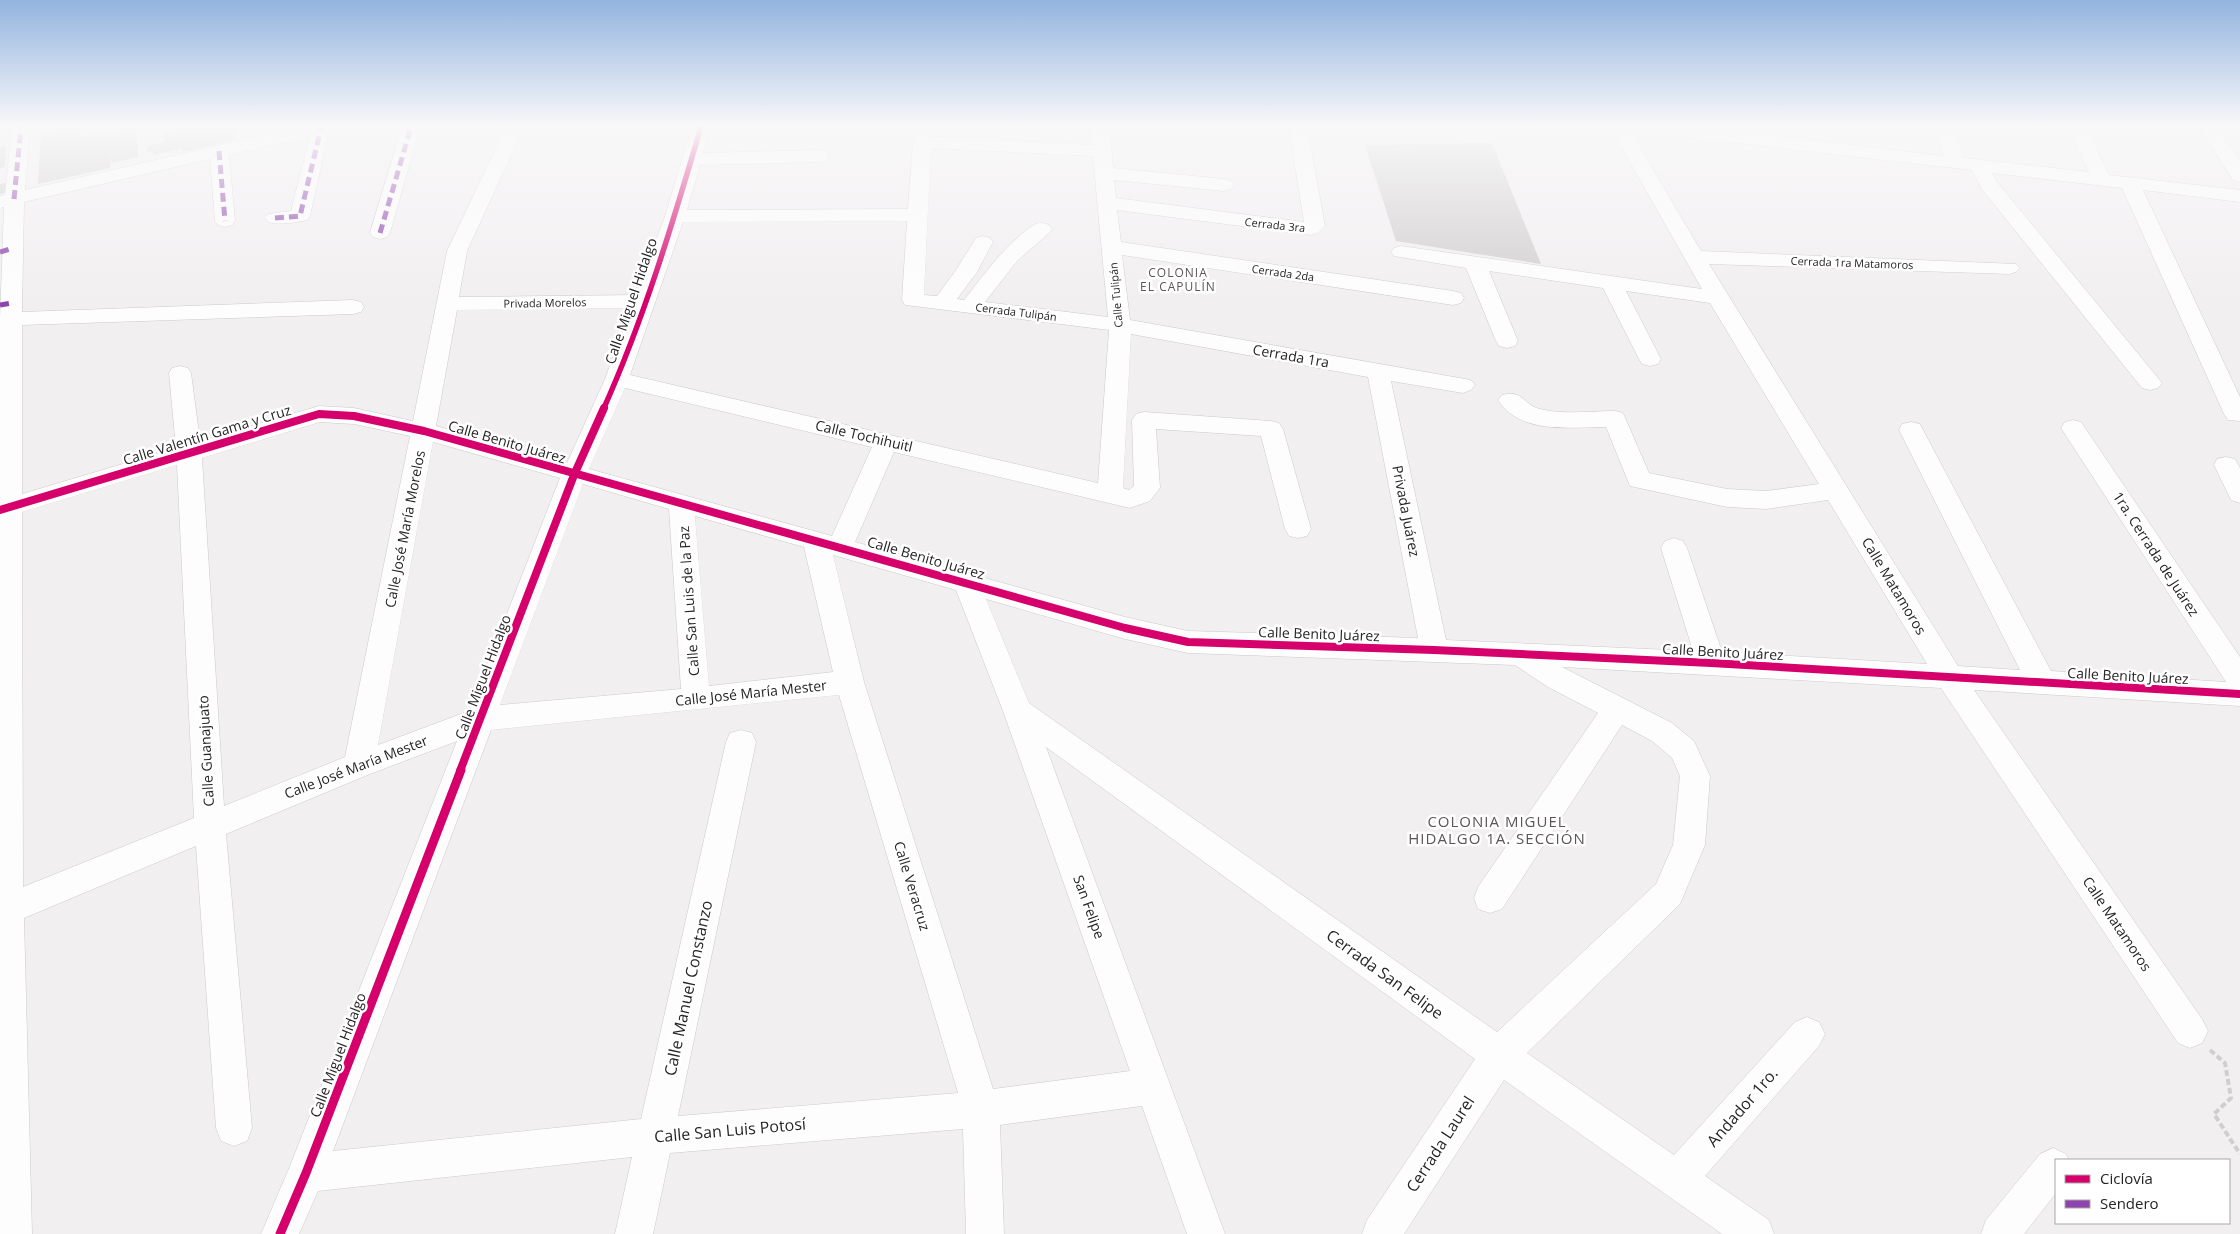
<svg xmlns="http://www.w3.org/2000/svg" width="2240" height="1234" font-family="'Open Sans',sans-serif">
	<rect width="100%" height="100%" fill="#f2eff1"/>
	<path fill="#d1cfd0" d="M57,127h35l-13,4v6l57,-10 2,30 -27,6 -1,-9v14l-72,16 3,-51 15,-3z
		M196,127h38l2,13 -53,12v-4l-30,7v-4l-6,2v-7l17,-4 -1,-8 17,-6 1,11v-9z
		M1492,143l49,121 -145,-23 -31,-96z
		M6,146l-1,21 -5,1v-21z
		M10,182l-1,10 -9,2v-10z"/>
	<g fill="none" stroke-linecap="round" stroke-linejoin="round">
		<defs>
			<path id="minor" d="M12,127h18l-5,63 275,-63h34l-5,4 -19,85 -3,4c-12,3 -27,5 -39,2l-3,-4 3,-4 23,-3 19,-75 -81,19 6,66 -3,4 -7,2 -7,-2 -3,-4 -5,-62 -186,43 -2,110 331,-12 8,2 3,5 -3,5 -8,2 -331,11v169l154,-46 -7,-75 3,-5 8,-2 8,2 3,5 9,68 119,-35 35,2 59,13 34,-170 59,-124h18l-57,124 -8,46 177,-2 29,-79 27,-89h18l-7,26 117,-3 7,2 2,4 -2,4 -7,2 -120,3 -13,45 221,-1 5,-67 2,-4 7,-2 170,9 -1,-18h18l4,41 111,11 7,2 3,4 -3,4 -7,2 -110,-11 2,18 188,24 -15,-95h18l18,99 -7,7 -7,2 -194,-25 4,32 332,49 8,2 3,5 -3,5 -8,2 -331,-50 8,65 341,60 4,5 -4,5 -8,3 -72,-12 55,259 247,11 -32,-103 4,-7 9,-3 9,3 4,7 35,104 205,12 -99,-164 -62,9 -39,-2 -97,-21 -24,-59c-35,0 -86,8 -108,-27l4,-5c21,-6 21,10 38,14 23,6 51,2 75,2l8,2 26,60 78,16 39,2 53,-7 -109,-181 -84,-12 35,68 -3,5 -8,2 -8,-2 -3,-5 -36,-71 -114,-17 29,70 -3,5 -8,2 -8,-2 -3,-5 -30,-73 -72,-12 -3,-4 3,-4 7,-2 301,43 -92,-162h18l73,124 315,13 4,4 -4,4 -7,2 -300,-10 249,402 62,4 -121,-240 3,-6 9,-2 9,2 3,6 128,241 175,11 -165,-254 4,-6 8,-2 8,2 159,235v49l-266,-16 228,329 6,12 -6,12 -12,5 -12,-5 -237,-355 -379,-21 110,56 22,18 16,35 -5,69 -25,59 -153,149 147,102 121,-133 12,-5 12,5 6,12 -6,12 -114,130 64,44 5,14h-52l-218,-154 -100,154h-42l5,-14 108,-161 -429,-312 179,487h-38l-45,-128 -142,19 4,109h-38l-3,-105 -293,24 -17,81h-38l17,-77 -314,34 -19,43h-38l29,-68 167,-425 -87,33 -144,60 26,294 -5,13 -13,5 -13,-5 -5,-13 -20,-282 -172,72 8,316h-32v-915l4,-112 -4,1v-12l5,-1zM931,148l162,8 15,161 -123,-15 32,-41 32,-28 3,-4 -3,-4c-5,-2 -10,-3 -15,0 -26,16 -51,51 -70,75l-7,-1 20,-27 16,-30 -3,-4 -7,-2 -7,2 -20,32 -19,26 -13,-1zM907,221l-5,79 3,5 204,25 -11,153 -468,-108 53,-153zM631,308l-26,71 -38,84 -131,-37 21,-116zM1131,334l237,43 50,261 -230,-7 -63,-14 -270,-75 39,-90 236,56 20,-7 10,-13 -4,-59 105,7 24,93 4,7 9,2 9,-2 4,-7 -28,-100 -4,-6 -8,-2 -127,-9 -8,2 -4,6 2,66 -5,4 -6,-2zM625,388l247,59 -40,89 -243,-67zM320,422l34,2 56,12 -65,321 -121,49 -22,-348zM433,442l127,36 -91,233 -91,34zM177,465l17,353 -171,69 -1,-375zM583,484l86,25 12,180 -181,16zM695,516l109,31 29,125 -124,14zM833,555l123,35 47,121 127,360 -137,18 -129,-407zM986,599l139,40 63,14 327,12 33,22 50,26 -120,174 -4,11 4,11 12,4 12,-4 120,-184 30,16 20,17 8,18 -7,69 -17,39 -159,148 -468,-329zM839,695l119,398 -280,23 78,-374 -4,-9 -11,-3 -11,3 -4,9 -85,377 -308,32 158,-421z
				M402,127h18l-30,106 -3,4 -7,2 -7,-2 -3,-4z
				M1642,127h57l245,29 -10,-29h18l12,31 125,14 -21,-45h18l23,48 131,15v12l-97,-12 97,207v24l-12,-1 -4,-6 -102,-226 -130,-15 5,9 161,196 4,5 -4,5 -8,2 -8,-2 -161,-200 -9,-18 -321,-37 -7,-2z
				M2199,127h18l23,34v21l-7,-2z
				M2226,457l9,2 5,9v35l-9,-3 -17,-35 3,-6z
				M2053,1148l13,6 3,6h-13v33l-32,41h-43l5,-14 54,-66z"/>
		</defs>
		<use href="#minor" stroke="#cbcacb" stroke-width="1"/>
		<path stroke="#d0cfd0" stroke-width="4" stroke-dasharray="6 3" stroke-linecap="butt" d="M2210,1050l15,13 6,35 -17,16 26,40"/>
		<use href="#minor" fill="#fdfdfd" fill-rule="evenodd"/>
		<path stroke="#8e44ad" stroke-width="5" stroke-dasharray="9 5" stroke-linecap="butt" d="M219,151l6,70
			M14,199l7,-72
			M275,218l25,-2 21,-88
			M380,233l31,-106
			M0,252l13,-4
			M0,305l12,-2"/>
		<defs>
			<path id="cycleway-far2" d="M603,410c41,-91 70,-188 98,-283"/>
			<path id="cycleway-far1" d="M0,510l319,-96 35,2 70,15 701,197 63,14 246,8 277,13 529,31
				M460,771l114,-296 30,-67"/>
			<path id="cycleway" d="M280,1234l26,-61 155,-403"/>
		</defs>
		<use href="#cycleway-far2" stroke="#fff" stroke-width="8"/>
		<use href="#cycleway-far1" stroke="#fff" stroke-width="11"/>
		<use href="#cycleway" stroke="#fff" stroke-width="12"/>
		<use href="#cycleway-far2" stroke="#d6006c" stroke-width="5.5"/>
		<use href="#cycleway-far1" stroke="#d6006c" stroke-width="8"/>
		<use href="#cycleway" stroke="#d6006c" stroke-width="9"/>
	</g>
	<linearGradient id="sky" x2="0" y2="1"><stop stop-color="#93b4df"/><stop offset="0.42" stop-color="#f9f8f9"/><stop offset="1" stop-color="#f9f8f9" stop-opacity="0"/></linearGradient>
	<rect width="2240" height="300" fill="url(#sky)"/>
	<g text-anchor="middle" stroke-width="5" stroke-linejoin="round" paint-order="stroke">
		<g font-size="11" fill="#262425" stroke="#fff">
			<text transform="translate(1275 225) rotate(6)" y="4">Cerrada 3ra</text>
			<text transform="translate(1852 263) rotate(2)" y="4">Cerrada 1ra Matamoros</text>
			<text transform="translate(1283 273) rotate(8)" y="4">Cerrada 2da</text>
			<text transform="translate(1116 295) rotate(-95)" y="4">Calle Tulipán</text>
			<text transform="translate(545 303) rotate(-1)" y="4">Privada Morelos</text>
			<text transform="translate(1016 312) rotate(7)" y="4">Cerrada Tulipán</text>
		</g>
		<g font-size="12" letter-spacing="1" fill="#5a5659" stroke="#fff">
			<text x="1178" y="277">COLONIA<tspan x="1178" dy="14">EL CAPULÍN</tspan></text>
		</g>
		<g font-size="14" fill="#262425" stroke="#fff">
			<text transform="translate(631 301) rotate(-71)" y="5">Calle Miguel Hidalgo</text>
			<text transform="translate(1291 356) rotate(10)" y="5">Cerrada 1ra</text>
			<text transform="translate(207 435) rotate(-17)" y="5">Calle Valentín Gama y Cruz</text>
			<text transform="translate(864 436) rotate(13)" y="5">Calle Tochihuitl</text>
			<text transform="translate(507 442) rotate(16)" y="5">Calle Benito Juárez</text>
			<text transform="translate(1406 511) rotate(79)" y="5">Privada Juárez</text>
			<text transform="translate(405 529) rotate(-79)" y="5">Calle José María Morelos</text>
			<text transform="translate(2156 554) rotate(57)" y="5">1ra. Cerrada de Juárez</text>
			<text transform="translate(926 558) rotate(16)" y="5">Calle Benito Juárez</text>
			<text transform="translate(1894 586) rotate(59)" y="5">Calle Matamoros</text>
			<text transform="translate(689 601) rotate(-94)" y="5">Calle San Luis de la Paz</text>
			<text transform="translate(1319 634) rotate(2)" y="5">Calle Benito Juárez</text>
			<text transform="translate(1723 652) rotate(3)" y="5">Calle Benito Juárez</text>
			<text transform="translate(2128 676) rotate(3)" y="5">Calle Benito Juárez</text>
			<text transform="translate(483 677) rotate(-69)" y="5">Calle Miguel Hidalgo</text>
			<text transform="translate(751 693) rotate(-6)" y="5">Calle José María Mester</text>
			<text transform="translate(206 751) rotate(-93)" y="5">Calle Guanajuato</text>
			<text transform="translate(356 767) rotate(-21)" y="5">Calle José María Mester</text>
			<text transform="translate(912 886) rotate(73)" y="5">Calle Veracruz</text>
			<text transform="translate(1089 907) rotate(70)" y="5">San Felipe</text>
			<text transform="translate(2117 924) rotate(56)" y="5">Calle Matamoros</text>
			<text transform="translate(338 1055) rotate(-69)" y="5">Calle Miguel Hidalgo</text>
		</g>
		<g font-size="15" letter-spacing="1" fill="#5a5659" stroke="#fff">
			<text x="1497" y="827">COLONIA MIGUEL<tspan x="1497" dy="17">HIDALGO 1A. SECCIÓN</tspan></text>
		</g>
		<g font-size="16" fill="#262425" stroke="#fff">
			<text transform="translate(1385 974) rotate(36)" y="6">Cerrada San Felipe</text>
			<text transform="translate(688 988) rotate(-78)" y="6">Calle Manuel Constanzo</text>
			<text transform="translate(1742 1107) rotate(-49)" y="6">Andador 1ro.</text>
			<text transform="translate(730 1130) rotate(-5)" y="6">Calle San Luis Potosí</text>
			<text transform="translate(1440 1144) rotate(-57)" y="6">Cerrada Laurel</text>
		</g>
	</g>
	<rect x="2055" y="1159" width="175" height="65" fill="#ffffff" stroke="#a8a7a8"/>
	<rect x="2065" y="1175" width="25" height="8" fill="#d6006c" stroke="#a8a7a8"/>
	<text x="2100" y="1184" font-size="15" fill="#262425">Ciclovía</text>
	<rect x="2065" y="1200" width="25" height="8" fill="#8e44ad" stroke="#a8a7a8"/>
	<text x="2100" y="1209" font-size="15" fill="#262425">Sendero</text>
</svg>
